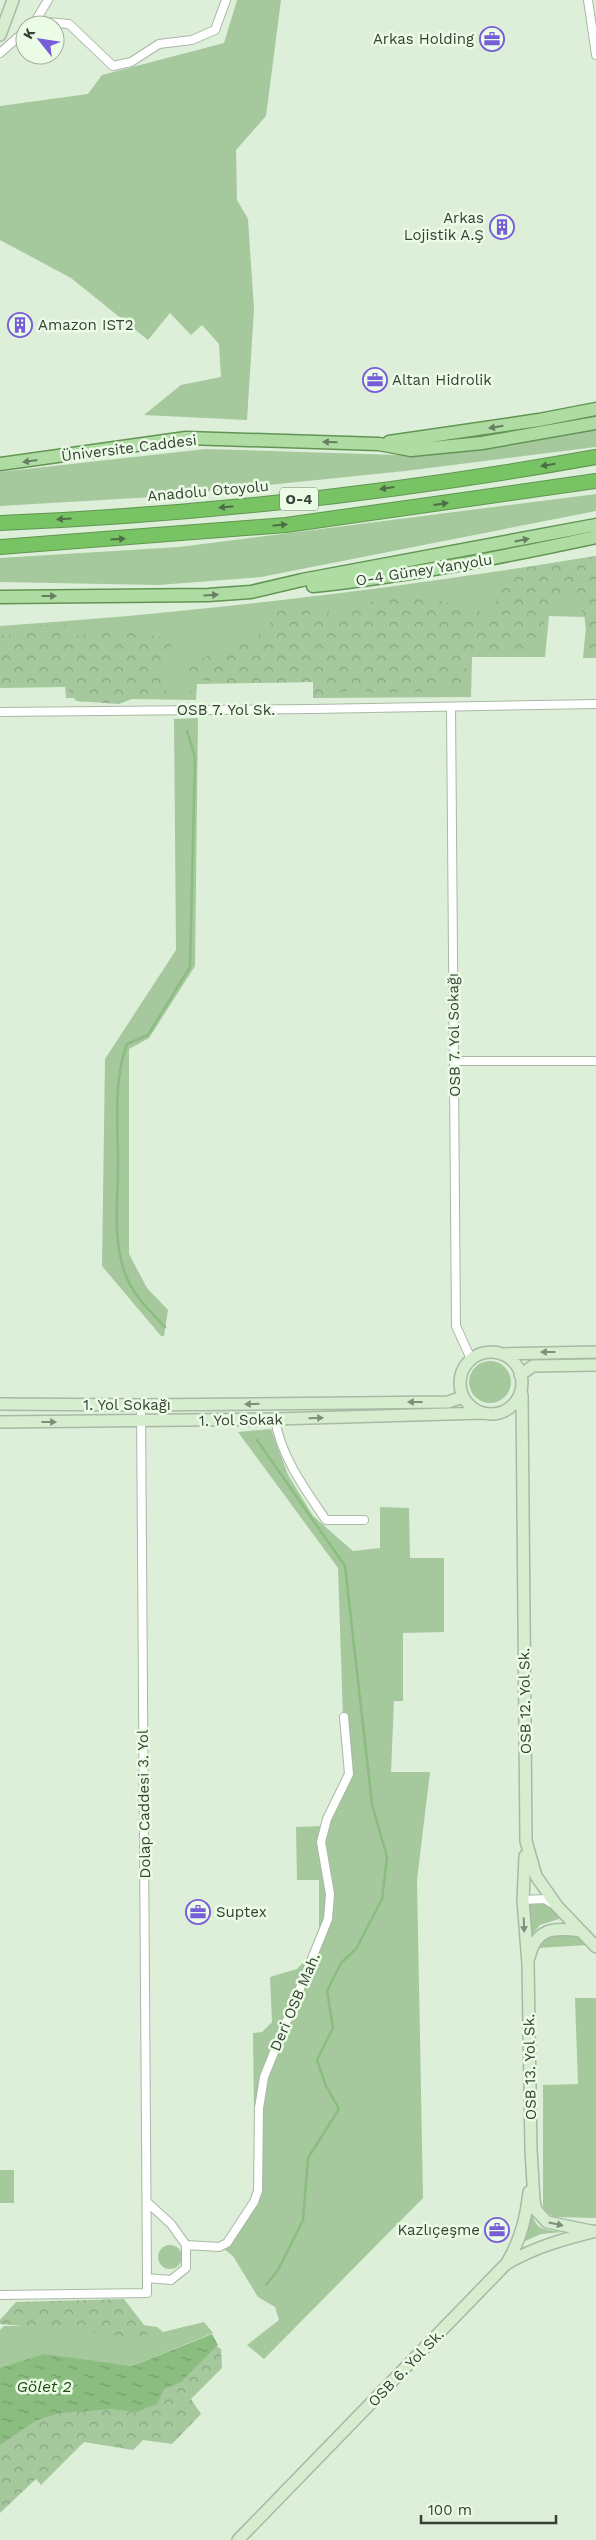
<svg xmlns="http://www.w3.org/2000/svg" width="596" height="2540" font-family="'Work Sans',sans-serif">
	<defs>
		<pattern id="forest-crowns" width="20" height="18" patternUnits="userSpaceOnUse" patternTransform="scale(1.25)"><rect width="20" height="18" fill="#a5c89d"/><path d="M2 6a3 3 0 1 1 6 0M12 15a3 3 0 1 1 6 0" fill="none" stroke="#87a481"/></pattern>
		<pattern id="water-ripples" width="26" height="14" patternUnits="userSpaceOnUse" patternTransform="scale(1.25)"><rect width="26" height="14" fill="#8cbd80"/><path d="M2 4q2-2 4 0t4 0M15 11q2-2 4 0t4 0" fill="none" stroke="#739b6a"/></pattern>
	</defs>
	<rect width="100%" height="100%" fill="#ddefd9"/>
	<path fill="#a5c89d" d="M237,0h44l-15,116 -30,34 1,50 11,19 6,90 -7,111 -103,-5 37,-30 40,-8 -2,-33 -17,-19 -11,10 -21,-22 -22,27 -77,-62 -71,-38v-134l88,-12 14,-19 122,-32z
		M596,430v17l-191,24 -252,26 -153,9v-34l206,-23 192,6z
		M596,494v17l-335,66 -103,8 -158,-3v-24l179,-11z
		M596,556v102h-13l4,-41 -38,-1 -4,41h-73l-1,40 -158,1v-16l-116,2 -1,16 -130,-2 -1,-11 -65,1v-62c200,-13 399,-38 596,-70z
		M198,718l-3,248 -46,72 -20,11v205l18,34 21,22 -4,26h-3l-59,-70 3,-207 71,-109 -2,-231z
		M469 1382a21 21 0 1 1 42 0a21 21 0 1 1-42 0Z
		M271,1429l17,46 25,41 40,35 27,-3v-41l29,1 1,50h34v74l-41,1v68h-9l-3,71h39l-13,108 6,318 -159,161 -17,-14 32,-25 -4,-13 -17,-10 -25,-41 -14,-11 10,-4 26,-43 -2,-165 9,-1 10,-10 -2,-45 27,-8 22,-24v-65h-22l-1,-53 27,-1 22,-47 -7,-211 -100,-136z
		M542,1901l20,17 -22,7 -11,13v-35z
		M551,1933l24,1 12,11 -48,3 3,-8z
		M575,1998h21v220l-43,-1 -10,-9v-123l35,-1z
		M0,2170h14v33h-14z
		M531,2212c6,19 12,17 31,20l-21,2 -20,9 6,-8z
		M158 2257a12 12 0 1 1 24 0a12 12 0 1 1-24 0Z
		M204,2322l9,11 -81,33 -89,-11 -43,15v-40l4,-4 139,-1 14,2 6,5z"/>
	<path fill="url(#forest-crowns)" d="M596,556v94l-8,-2 -4,-35 -7,-6 4,-8 -15,-5 -3,13 -17,6 -7,33 -6,6 -67,4 -2,6 4,13 -5,15 -18,-3 -24,5 -49,1 -14,-4 -45,9v-16l-90,1 -25,-4 -8,14 -7,-1 7,-28c27,-15 75,-18 85,-52l43,-9 19,16 59,-29 84,21 10,13 15,-53z
		M37,625h31l8,11 46,-9 11,6 12,11 7,-8 16,1 4,11 -9,18 4,28 -27,2 -21,8 -43,-3 -7,-11 -9,-7 -60,2v-49l33,-3z
		M124,2299l27,35 -22,4 -28,-5 -101,-9v-4l16,-18z
		M213,2344l8,5 1,19 -31,31 10,15 -29,30 -29,-4 -10,10 -49,-8 -43,43 -5,-6 -36,34v-83l43,-15 119,-30z"/>
	<path fill="url(#water-ripples)" d="M212,2334l6,11 -37,37 -17,7 -7,15 -21,8 -23,-3 -54,4 -24,8 -35,24v-77l44,-14 88,12z"/>
	<g fill="none" stroke-linecap="round" stroke-linejoin="round">
		<path stroke="#8cbd80" stroke-width="2.5" d="M165,1327c-15,-16 -31,-31 -39,-51 -14,-35 -8,-75 -8,-111 0,-39 -5,-84 9,-121l21,-9 42,-68 5,-210 -8,-26
			M257,1440l88,126 27,238 15,53 -5,42 -26,50 -15,14 -14,28 6,37 -16,32 9,26 13,23 -31,49 -5,62 -25,50 -12,15"/>
		<defs>
			<path id="street" d="M588,0l8,55
				M37,21l32,3 44,42 18,-4 28,-18 33,-4 23,-10 11,-30
				M33,25l15,-25
				M0,53l25,-22
				M451,707l5,619 15,33
				M0,712l313,-3 283,-5
				M454,1061h142
				M141,1405l6,873 24,2 15,-12v-23l-15,-21 -23,-21
				M275,1419c6,38 30,70 51,101h38
				M523,1900l22,-1 8,5
				M186,2245l33,2 8,-4 27,-41 4,-11 1,-83 5,-31 64,-158 2,-25 -9,-52 6,-23 22,-45 -5,-57
				M0,2295l147,-2v-15"/>
			<path id="secondary" d="M0,35l13,-35
				M460 1383a31 31 0 1 1 62 0a31 31 0 1 1-62 0Z
				M501,1354l95,-2
				M520,1375l13,-9 63,-1
				M520,1393l2,2 4,446 10,35 21,30 39,41
				M0,1404l141,1 307,-3 15,-5
				M0,1422l275,-3 208,-6
				M525,1856l-2,44 5,64 3,186 3,51 2,9 11,12 44,9
				M529,1958c7,-30 24,-31 52,-27
				M508,2261c13,-23 18,-43 21,-69
				M238,2540l268,-276c29,-17 58,-25 90,-33"/>
			<path id="primary" d="M389,442l150,-22 57,-11
				M0,464l186,-26 193,6 32,6 71,-7 114,-20
				M313,586c95,-10 189,-29 283,-49
				M0,597l208,-2 43,-3 51,-12 294,-55"/>
			<path id="highway" d="M0,523c199,-8 400,-31 596,-66
				M0,547l286,-22 310,-44"/>
		</defs>
		<use href="#street" stroke="#a8b9a4" stroke-width="10"/>
		<use href="#secondary" stroke="#a8b9a4" stroke-width="14"/>
		<use href="#primary" stroke="#629554" stroke-width="15"/>
		<use href="#highway" stroke="#629554" stroke-width="16"/>
		<use href="#street" stroke="#fff" stroke-width="8"/>
		<use href="#secondary" stroke="#d6edd0" stroke-width="11"/>
		<use href="#primary" stroke="#aedca2" stroke-width="12"/>
		<use href="#highway" stroke="#78c464" stroke-width="14"/>
	</g>
	<defs><path id="oneway-solid" d="M-6-.8H1V-3.2L6.5 0L1 3.2V.8H-6Z" transform="scale(1.25)"/></defs>
	<g fill="#677e61">
		<use href="#oneway-solid" transform="translate(496 427) rotate(171)"/>
		<use href="#oneway-solid" transform="translate(330 442) rotate(-178)"/>
		<use href="#oneway-solid" transform="translate(30 461) rotate(172)"/>
		<use href="#oneway-solid" transform="translate(522 540) rotate(-11)"/>
		<use href="#oneway-solid" transform="translate(211 595) rotate(-3)"/>
		<use href="#oneway-solid" transform="translate(49 596)"/>
	</g>
	<g fill="#4e6e46">
		<use href="#oneway-solid" transform="translate(548 465) rotate(171)"/>
		<use href="#oneway-solid" transform="translate(387 488) rotate(172)"/>
		<use href="#oneway-solid" transform="translate(441 504) rotate(-8)"/>
		<use href="#oneway-solid" transform="translate(226 507) rotate(174)"/>
		<use href="#oneway-solid" transform="translate(64 519) rotate(176)"/>
		<use href="#oneway-solid" transform="translate(280 525) rotate(-6)"/>
		<use href="#oneway-solid" transform="translate(118 539) rotate(-4)"/>
	</g>
	<g fill="#7f8d7b">
		<use href="#oneway-solid" transform="translate(548 1352) rotate(-180)"/>
		<use href="#oneway-solid" transform="translate(415 1402) rotate(180)"/>
		<use href="#oneway-solid" transform="translate(252 1404) rotate(179)"/>
		<use href="#oneway-solid" transform="translate(316 1418) rotate(-1)"/>
		<use href="#oneway-solid" transform="translate(49 1422)"/>
		<use href="#oneway-solid" transform="translate(524 1925) rotate(88)"/>
		<use href="#oneway-solid" transform="translate(556 2224) rotate(12)"/>
	</g>
	<defs>
		<symbol id="office-ring" viewBox="-11 -11 22 22"><circle r="9.5" fill="#ebfce6" stroke="#785dd8" stroke-width="1.5"/><path d="M-6-3h4V-5.5h4V-3h4V5H-6ZM-1-4.5V-3h2v-1.5ZM-6 0V1H6V0Z" fill="#785dd8"/></symbol>
		<symbol id="building-ring" viewBox="-11 -11 22 22"><circle r="9.5" fill="#ebfce6" stroke="#785dd8" stroke-width="1.5"/><path d="M-4-6H4V6H1V3H-1V6H-4ZM-2.5-4.3h1.7v1.8h-1.7ZM.8-4.3h1.7v1.8H.8ZM-2.5-1h1.7V.8h-1.7ZM.8-1h1.7V.8H.8Z" fill="#785dd8"/></symbol>
	</defs>
	<g fill-rule="evenodd">
		<use href="#office-ring" x="478" y="25" width="28" height="28"/>
		<use href="#building-ring" x="488" y="213" width="28" height="28"/>
		<use href="#building-ring" x="6" y="311" width="28" height="28"/>
		<use href="#office-ring" x="361" y="366" width="28" height="28"/>
		<use href="#office-ring" x="184" y="1898" width="28" height="28"/>
		<use href="#office-ring" x="483" y="2216" width="28" height="28"/>
	</g>
	<g text-anchor="middle" stroke-width="5" stroke-linejoin="round" paint-order="stroke">
		<rect fill="#ebfce6" stroke="#6e786b" stroke-width="1" x="280" y="487.5" width="38" height="23" rx="4"/>
		<g font-size="14" font-weight="bold" fill="#383f36">
			<text x="299" y="504">O-4</text>
		</g>
		<g font-size="15" fill="#383f36" stroke="#ebfce6" text-anchor="end">
			<text x="474" y="44">Arkas Holding</text>
			<text x="484" y="223">Arkas<tspan x="484" dy="17">Lojistik A.Ş</tspan></text>
			<text x="38" y="330" text-anchor="start">Amazon IST2</text>
			<text x="392" y="385" text-anchor="start">Altan Hidrolik</text>
			<text x="216" y="1917" text-anchor="start">Suptex</text>
			<text x="480" y="2235">Kazlıçeşme</text>
		</g>
		<g font-size="15" fill="#383f36" stroke="#ebfce6">
			<text transform="translate(129 448) rotate(-7)" y="5">Üniversite Caddesi</text>
			<text transform="translate(208 491) rotate(-5)" y="5">Anadolu Otoyolu</text>
			<text transform="translate(424 570) rotate(-9)" y="5">O-4 Güney Yanyolu</text>
			<text x="226" y="715">OSB 7. Yol Sk.</text>
			<text transform="translate(454 1035) rotate(-91)" y="5">OSB 7. Yol Sokağı</text>
			<text x="127" y="1410">1. Yol Sokağı</text>
			<text transform="translate(241 1420) rotate(-1)" y="5">1. Yol Sokak</text>
			<text transform="translate(525 1701) rotate(-91)" y="5">OSB 12. Yol Sk.</text>
			<text transform="translate(144 1804) rotate(-91)" y="5">Dolap Caddesi 3. Yol</text>
			<text transform="translate(295 2002) rotate(-67)" y="5">Deri OSB Mah.</text>
			<text transform="translate(530 2067) rotate(-91)" y="5">OSB 13. Yol Sk.</text>
			<text transform="translate(406 2368) rotate(-46)" y="5">OSB 6. Yol Sk.</text>
		</g>
		<g font-size="16" font-style="italic" fill="#1f4e11" stroke="#ebfce6">
			<text x="44" y="2392">Gölet 2</text>
		</g>
	</g>
	<g transform="translate(40 40) rotate(300)"><circle r="24" fill="#ebfce6" stroke="#a3b0a0"/>
	<path d="M0-4L9 19L0 12L-9 19Z" fill="#785dd8"/>
	<text y="-8" font-size="14" font-weight="bold" text-anchor="middle" fill="#383f36">K</text>
	</g>
	<path d="M421 2515v8h135v-8" fill="none" stroke="#383f36" stroke-width="2.5"/>
	<text x="428" y="2515" font-size="15" fill="#383f36" stroke="#ebfce6" stroke-width="4" paint-order="stroke">100 m</text>
</svg>
